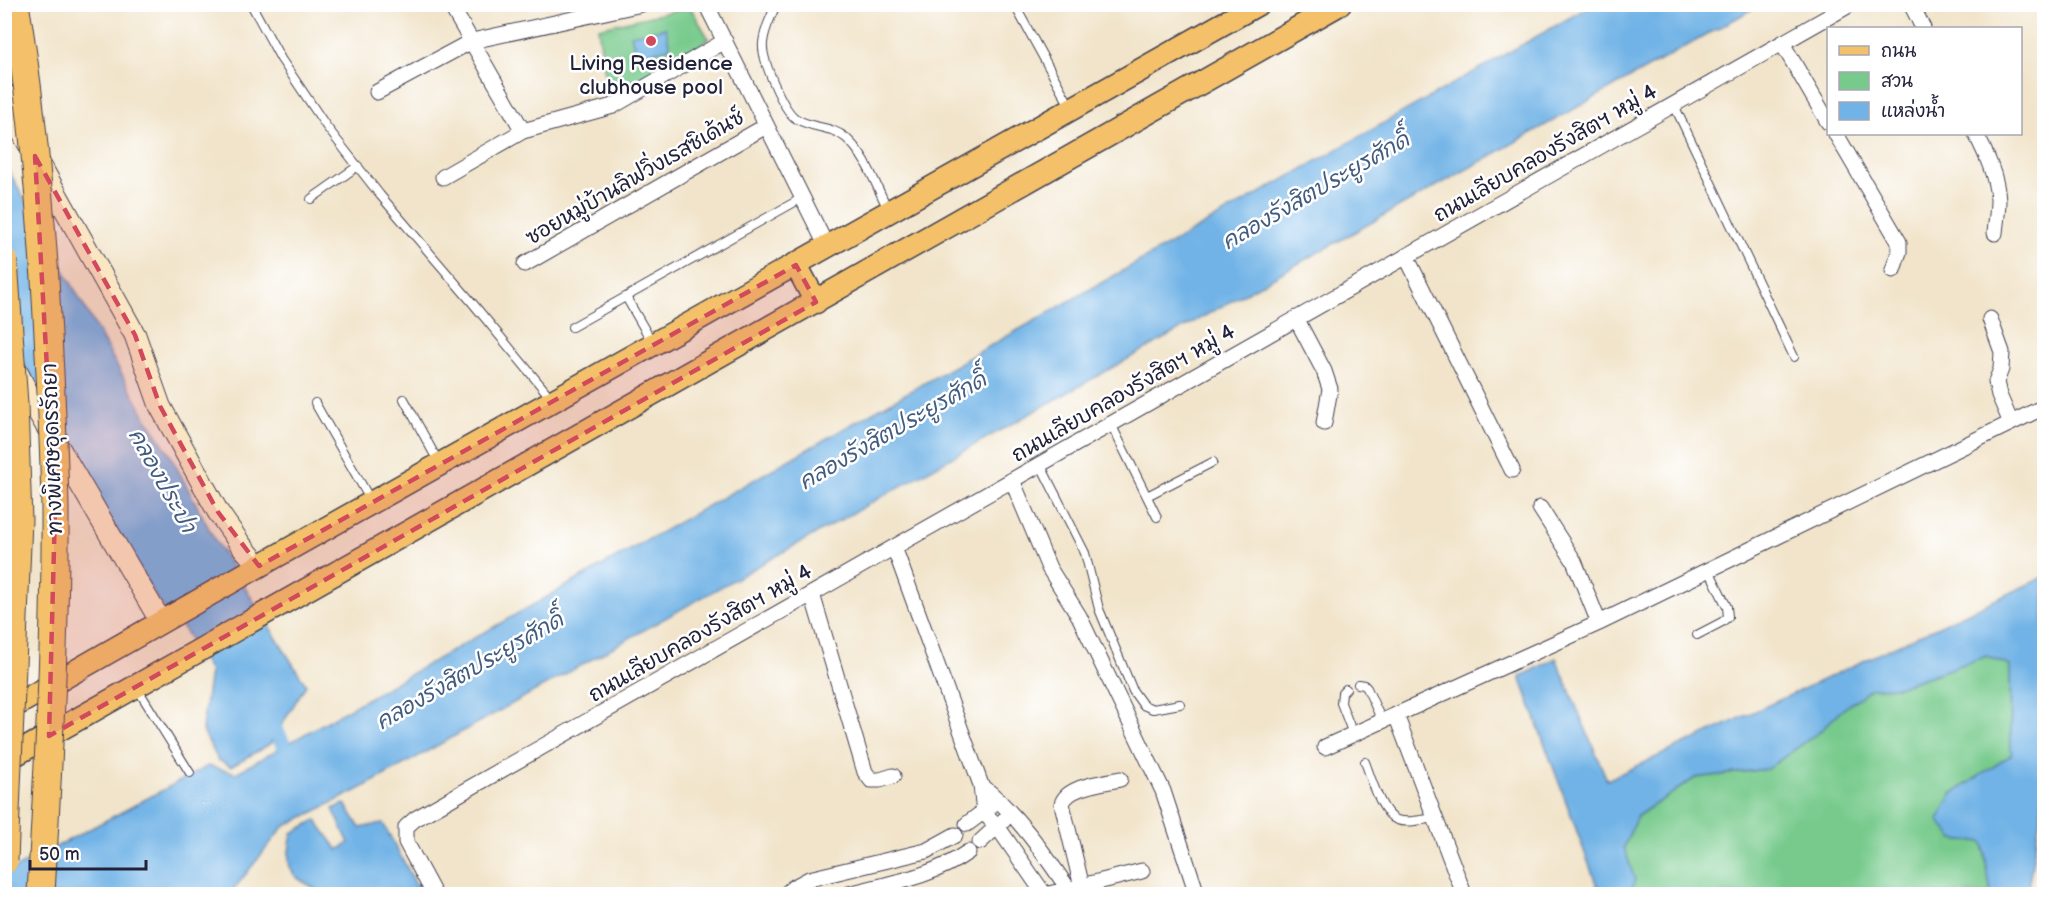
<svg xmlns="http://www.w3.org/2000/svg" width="2049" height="899" font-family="'Balsamiq Sans','Playpen Sans Thai',sans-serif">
	<rect width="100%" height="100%" fill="#fff"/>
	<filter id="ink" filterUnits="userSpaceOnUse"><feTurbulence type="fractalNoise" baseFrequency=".0167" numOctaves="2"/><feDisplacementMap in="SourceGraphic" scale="12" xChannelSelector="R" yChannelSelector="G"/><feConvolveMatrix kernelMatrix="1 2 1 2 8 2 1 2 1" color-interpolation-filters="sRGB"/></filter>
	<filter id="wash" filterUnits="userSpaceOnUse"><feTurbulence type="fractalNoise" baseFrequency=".008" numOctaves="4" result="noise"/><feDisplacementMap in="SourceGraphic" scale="24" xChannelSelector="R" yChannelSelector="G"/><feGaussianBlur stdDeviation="1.35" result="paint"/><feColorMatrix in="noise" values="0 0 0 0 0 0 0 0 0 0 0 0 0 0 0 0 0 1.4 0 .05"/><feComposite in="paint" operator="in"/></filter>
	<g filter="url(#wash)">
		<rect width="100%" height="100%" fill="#f1e4ca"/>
		<path fill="#77ca8c" stroke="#4c7664" stroke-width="1.5" d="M690,7l19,32 -90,55 -14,-20 -7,-46z
			M1987,656l23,9 1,91 -59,38 2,45 29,3 8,52h-361l-6,-47 13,-31 58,-38 72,-9 52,-37 23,-22 30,-22 25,-1z"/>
		<path fill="#71b3e6" stroke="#4a6a90" stroke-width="1.5" d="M1592,5h168l-1400,784 -77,38 -53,67h-225v-20l203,-108 28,7z
			M666,28l4,20 -34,7 -5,-20z
			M4,162l142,256 23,35 46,87 91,145 -36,59 -39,23 -13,-7 -16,-31 8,-58 -25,-40 -27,-30 -74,-127 -79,-145z
			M2044,577v217l-17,100h-36l-8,-52 -29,-3 -16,-19 14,-26 59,-39 -1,-89 -23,-10 -90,31 -25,1 -30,22 -23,22 -52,37 -72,9 -58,38 -13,31 11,33 -5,14h-30l-80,-217 36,-19 51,122z
			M345,804l15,24 23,-5 38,71h-100c-5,-6 -12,-9 -19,-13 -19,-11 -13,-30 -10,-48l24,-13 22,30 11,-7 -16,-34z"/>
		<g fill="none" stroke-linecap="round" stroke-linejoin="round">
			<path stroke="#71b3e6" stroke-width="16" d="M266,713l16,29"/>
		</g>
	</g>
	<g filter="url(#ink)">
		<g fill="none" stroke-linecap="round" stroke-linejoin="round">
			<defs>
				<path id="lane" d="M251,4l30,55 45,67 54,69 90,105 81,98
					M776,4c-5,14 -12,25 -13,39 -2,16 20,66 32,75 16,11 36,7 51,20 20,17 30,48 42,71
					M1014,4l56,102
					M1674,105l120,252
					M311,199l47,-33
					M626,297l26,45
					M572,327l230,-129
					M404,399l35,64
					M315,403l56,98
					M1111,424l46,93
					M1040,464l45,89 14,56 34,82 10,14 10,4 27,-5
					M1147,496l66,-34
					M1697,635l25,-13 6,-5 -1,-10 -18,-37
					M1358,684l6,1 3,3 15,33
					M137,688l53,85
					M1346,689l-4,4 -1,10 12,31
					M1365,762c6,15 16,52 32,58 11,4 27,-1 38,-2"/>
				<path id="street" d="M450,4l73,127
					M706,4l121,243
					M1911,4l12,24
					M1782,43l46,79
					M377,92l95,-51 170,-37
					M1836,134l63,108v10l-6,18
					M1976,134c10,20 21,43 22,66 0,11 -2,22 -3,33
					M443,177l80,-46 90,-25 112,-65
					M1406,256l106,214
					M525,264l241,-138
					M1296,318l28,53 6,18 -6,34
					M1990,319l12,33 -1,17 -5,13 3,13 12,28
					M1012,480l37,88 30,48 84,175 34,103
					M1540,508l34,53 25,62
					M894,547l87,238 3,28 13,13 47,68
					M812,594l53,178 6,8h9l13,-4
					M1396,715l68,179
					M1325,747l274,-124 445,-216
					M981,785c36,29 62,67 88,105v4
					M967,824l24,-18
					M980,842l24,-22
					M1082,887l-20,-83c5,-18 41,-21 58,-25
					M434,894l-28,-52v-15l9,-8 1436,-815
					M786,894l8,-7 15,-8 117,-28 29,-16
					M849,894c41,-11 84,-17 119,-42
					M1049,894l93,-23"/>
				<path id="secondary" d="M4,93l14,32 117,210 25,71 58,106 23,33 18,21
					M14,366l20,39 127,217"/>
				<path id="primary" d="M796,265l20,37
					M4,712l255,-146 999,-562
					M4,761l1336,-757"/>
			</defs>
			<use href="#lane" stroke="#413f50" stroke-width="10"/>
			<use href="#street" stroke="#413f50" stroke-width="17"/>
			<use href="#secondary" stroke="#413f50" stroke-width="23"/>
			<use href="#primary" stroke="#413f50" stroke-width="25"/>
			<use href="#lane" stroke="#fff" stroke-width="8"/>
			<use href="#street" stroke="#fff" stroke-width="15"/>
			<use href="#secondary" stroke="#fbe6c4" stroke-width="21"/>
			<use href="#primary" stroke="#f4c16b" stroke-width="22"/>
			<defs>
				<path id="highway-bridge" d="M15,4c16,91 24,183 30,275 4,77 9,154 10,231 1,128 -7,256 -14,384
					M4,261l10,143 4,116 -14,341"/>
			</defs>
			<use href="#highway-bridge" stroke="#413f50" stroke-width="29" stroke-linecap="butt"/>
			<use href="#highway-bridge" stroke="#f4c16b" stroke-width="27"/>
		</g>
	</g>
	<path fill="#d1495b" fill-opacity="0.2" stroke="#d1495b" stroke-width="4.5" stroke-dasharray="12 8" stroke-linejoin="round" d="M35,156l100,179 25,71 58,106 41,54 537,-301 20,37 -767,434 6,-226z"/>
	<circle fill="#d1495b" stroke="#fff" stroke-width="2" cx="651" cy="41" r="6"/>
	<g text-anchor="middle" stroke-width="5" stroke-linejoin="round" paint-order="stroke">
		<g font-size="21" fill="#22223b" stroke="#fff">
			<text x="651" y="70">Living Residence<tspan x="651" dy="24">clubhouse pool</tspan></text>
		</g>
		<g font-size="21" fill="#22223b" stroke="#fff">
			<text transform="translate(1545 153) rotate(-30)" y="7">ถนนเลียบคลองรังสิตฯ หมู่ 4</text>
			<text transform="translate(635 177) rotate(-30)" y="7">ซอยหมู่บ้านลิฟวิ่งเรสซิเด้นซ์</text>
			<text transform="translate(1123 393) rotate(-30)" y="7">ถนนเลียบคลองรังสิตฯ หมู่ 4</text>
			<text transform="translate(52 449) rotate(-92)" y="7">ทางพิเศษอุดรรัถยา</text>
			<text transform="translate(700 633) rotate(-30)" y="7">ถนนเลียบคลองรังสิตฯ หมู่ 4</text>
		</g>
		<g font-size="22" font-style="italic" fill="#425c7f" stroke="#fff">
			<text transform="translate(1315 190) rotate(-30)" y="8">คลองรังสิตประยูรศักดิ์</text>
			<text transform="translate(892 430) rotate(-30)" y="8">คลองรังสิตประยูรศักดิ์</text>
			<text transform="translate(163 480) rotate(61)" y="8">คลองประปา</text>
			<text transform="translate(469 670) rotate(-30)" y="8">คลองรังสิตประยูรศักดิ์</text>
		</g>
	</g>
	<rect width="2049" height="899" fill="none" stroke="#fff" stroke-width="24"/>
	<rect x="1827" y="27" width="195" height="108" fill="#ffffff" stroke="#a7a7b1" stroke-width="1.5"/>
	<rect x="1839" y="46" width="30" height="9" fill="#f4c16b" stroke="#a7a7b1" stroke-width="1.5"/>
	<text x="1881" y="57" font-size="18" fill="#22223b">ถนน</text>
	<rect x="1839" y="72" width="30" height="18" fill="#77ca8c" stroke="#a7a7b1" stroke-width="1.5"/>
	<text x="1881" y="87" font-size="18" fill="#22223b">สวน</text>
	<rect x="1839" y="102" width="30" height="18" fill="#71b3e6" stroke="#a7a7b1" stroke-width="1.5"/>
	<text x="1881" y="117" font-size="18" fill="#22223b">แหล่งน้ำ</text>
	<path d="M30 860v9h116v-9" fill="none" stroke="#22223b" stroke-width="3"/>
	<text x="39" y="860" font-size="18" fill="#22223b" stroke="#ffffff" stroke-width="4.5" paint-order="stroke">50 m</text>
</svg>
